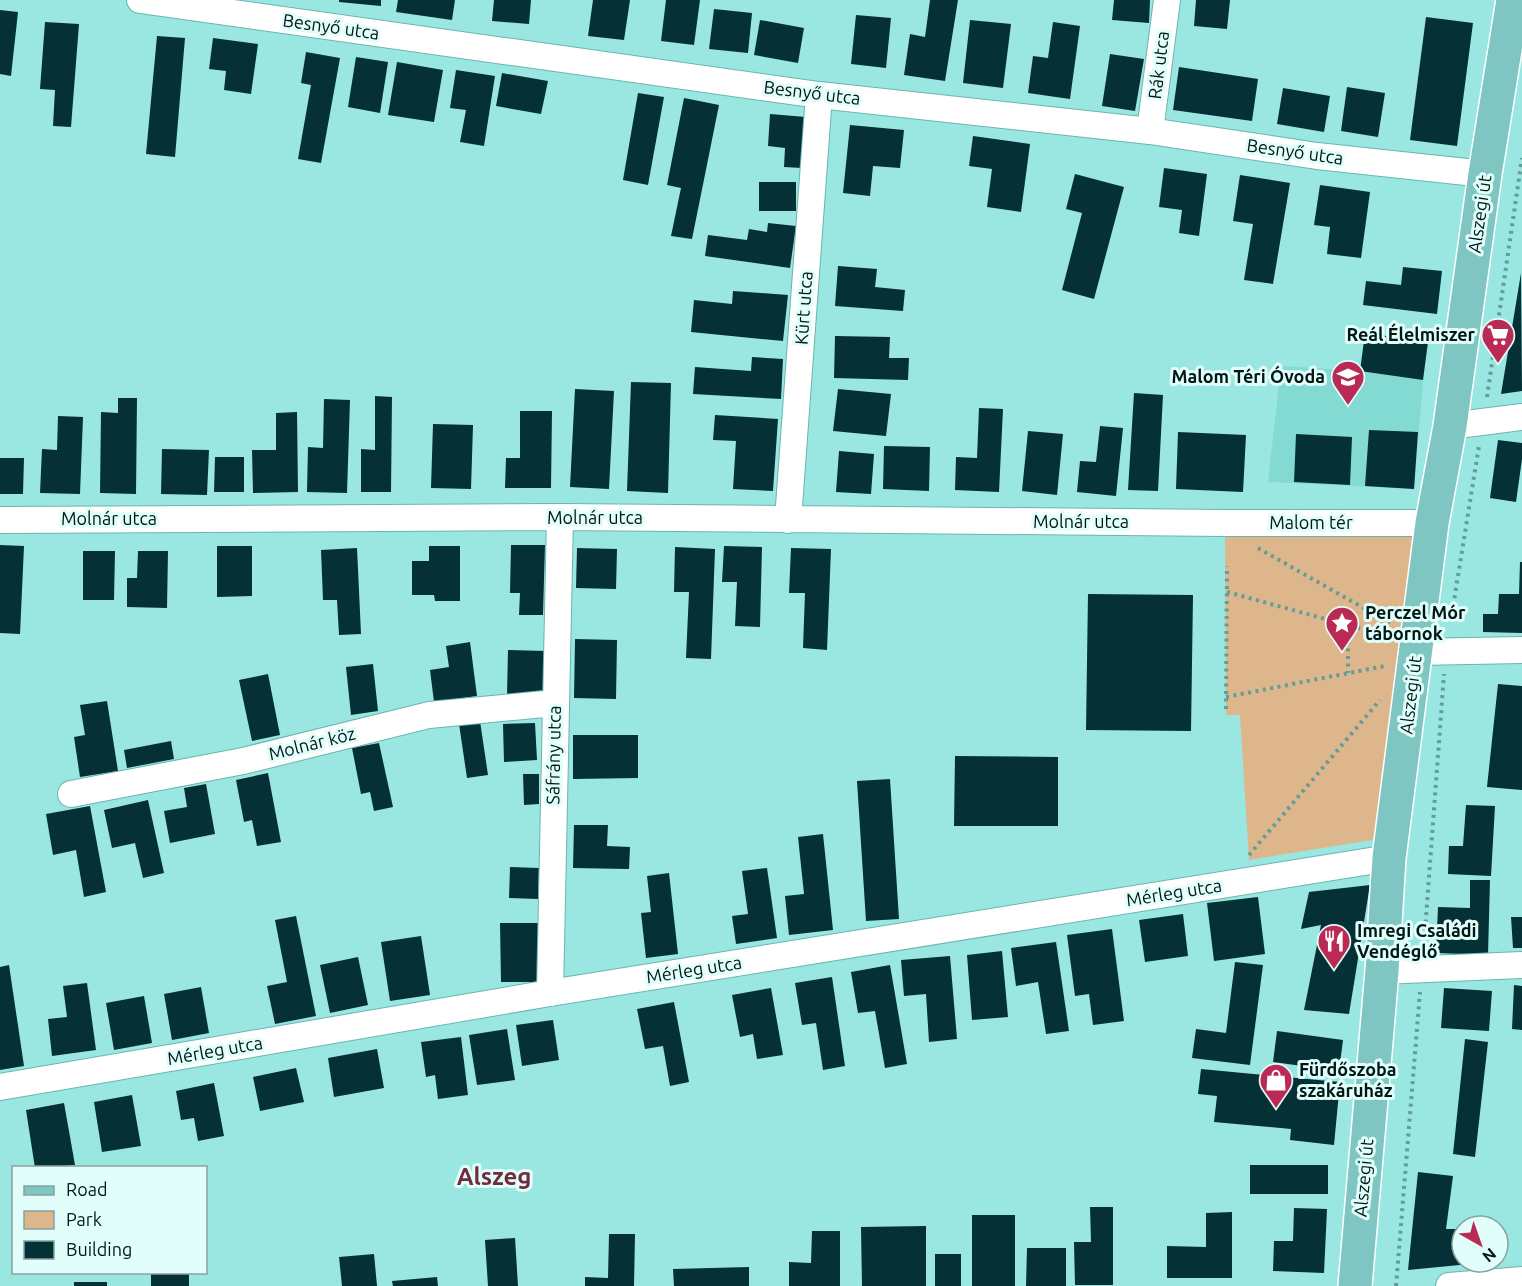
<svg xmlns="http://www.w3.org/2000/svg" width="1522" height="1286" font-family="Ubuntu,sans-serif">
	<rect width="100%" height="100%" fill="#99e7e0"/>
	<path fill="#82dad3" d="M1281,366l79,5 63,9 -9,109 -146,-7z"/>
	<path fill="#deb68b" d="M1225,529l191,1 -32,308 -135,22 -9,-145h-14z"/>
	<path fill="#043036" d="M339,0h42v6l-42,-4z
		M398,0h57l-3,20 -56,-8z
		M494,0h37l-2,24 -37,-3z
		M593,0h37l-6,40 -36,-4z
		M666,0h34l-6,45 -33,-4z
		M930,0h28l-13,81 -41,-6 6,-41 15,3z
		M1114,0h36l-1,23 -37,-3z
		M1196,0h34l-3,29 -33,-3z
		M714,9l38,4 -4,40 -39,-4z
		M0,10l18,2 -7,64 -11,-2z
		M856,15l35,3 -5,50 -35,-4z
		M1426,17l47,6 -16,123 -47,-6z
		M760,20l44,8 -6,35 -44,-8z
		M970,20l41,4 -8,64 -40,-5z
		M45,22l34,2 -8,103 -18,-1 2,-36 -15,-1z
		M1053,22l27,4 -10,73 -42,-6 5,-37 15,2z
		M157,36l28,2 -10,119 -29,-3z
		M213,38l45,6 -7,50 -27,-4 2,-19 -17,-2z
		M306,52l34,6 -19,105 -23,-4 13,-74 -10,-2z
		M1110,54l34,5 -9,52 -33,-5z
		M356,57l32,5 -8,51 -32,-6z
		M397,62l46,8 -9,52 -46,-7z
		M1179,67l79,12 -6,42 -79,-11z
		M456,70l39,6 -11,70 -24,-4 6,-32 -16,-2z
		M502,73l46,8 -7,33 -45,-8z
		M1347,87l38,6 -7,44 -37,-6z
		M1283,88l47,8 -6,36 -47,-8z
		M638,93l26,4 -16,88 -25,-5z
		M684,98l35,7 -27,134 -21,-3 10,-48 -14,-3z
		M770,114l36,3 -4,51 -18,-1 1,-19 -17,-2z
		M850,125l54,5 -4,38 -27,-2 -3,30 -27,-3z
		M973,136l57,8 -9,68 -34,-5 5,-38 -23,-3z
		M1164,168l43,6 -8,62 -20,-3 3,-23 -23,-3z
		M1075,174l49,13 -30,112 -32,-9 20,-77 -16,-4z
		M1240,175l50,8 -17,101 -29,-4 9,-56 -20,-3z
		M759,182h37v29h-37z
		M1320,185l50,7 -9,66 -34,-4 3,-27 -16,-2z
		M768,223l28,3 -6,42 -85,-12 3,-21 39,5 2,-11 18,3z
		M838,266l39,3 -2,18 30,3 -2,21 -68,-5z
		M1403,267l39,4 -5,43 -74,-9 3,-24 35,4z
		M1521,273l1,118 -21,3z
		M733,291l55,4 -5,46 -92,-9 3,-32 38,4z
		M1365,333l63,9 -5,38 -63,-9z
		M835,336l55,1 -1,21h20l-1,22 -74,-2z
		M752,357l31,2 -2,40 -88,-5 2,-27 56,4z
		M631,382l40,1 -3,110 -41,-2z
		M575,389l39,2 -5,98 -39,-2z
		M838,389l53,5 -5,42 -53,-5z
		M1134,393l29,2 -5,96 -30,-1z
		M375,396l17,1 -1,95h-30v-43l14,1z
		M118,398h19l-1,96 -36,-1 1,-81 17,1z
		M324,399l26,1 -3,93 -40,-1 1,-45 15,1z
		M979,408l24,1 -4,83 -44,-2 1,-33 21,1z
		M520,411h32l-1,77h-46l1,-30h14z
		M297,412l1,80 -45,1 -1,-43h24v-37z
		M715,415l63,4 -5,72 -40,-2 3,-48 -23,-1z
		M58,416l25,1 -3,77 -40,-1 2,-44 15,1z
		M433,424l40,1 -2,64 -40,-1z
		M1100,426l23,2 -7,68 -39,-4 3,-31 16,1z
		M1369,430l49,2 -4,57 -49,-3z
		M1028,431l35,3 -6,61 -35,-4z
		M1178,432l68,3 -3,57 -67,-3z
		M1296,434l56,3 -2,48 -56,-3z
		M1498,440l24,3v16l-6,43 -26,-4z
		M884,446l46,1 -1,44 -46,-2z
		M162,449l47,1 -2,45 -46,-1z
		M839,451l35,3 -3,40 -35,-2z
		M215,457h29v35h-30z
		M0,458h24l-1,36h-23z
		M0,545l24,1 -4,88 -20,-1z
		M511,545h34l-2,70h-24l1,-22h-10z
		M217,546h35v50l-35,1z
		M429,546h31v55h-25l-1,-6h-22v-34h17z
		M724,546l38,1 -2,80 -25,-1 2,-44h-15z
		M675,547l40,2 -4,110 -25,-1 3,-66h-15z
		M357,548l4,86 -22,1 -2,-35h-14l-2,-50z
		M577,548l40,1 -1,40 -40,-1z
		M791,548l40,1 -4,101 -24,-2 2,-55h-16z
		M83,551h32l-1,49h-31z
		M138,551h30l-1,57 -40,-1v-29h10z
		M1520,562h2v71l-39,-1v-18h15l1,-20h20z
		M1088,594l105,1 -2,136 -105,-1z
		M575,639l42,1 -1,59 -42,-1z
		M470,642l7,54 -43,6 -4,-32 19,-3 -3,-21z
		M508,650l38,1 -1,45 -38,-1z
		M373,664l5,47 -27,4 -5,-48z
		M268,674l12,61 -28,6 -13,-61z
		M1498,684l24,2v104l-35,-3z
		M107,701l11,70 -38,6 -6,-40 11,-2 -5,-30z
		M480,721l8,54 -21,3 -8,-54z
		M535,723l2,37 -33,2 -1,-38z
		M573,735h65v43l-65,1z
		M171,741l3,18 -47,9 -3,-18z
		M379,743l14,64 -19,4 -4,-19 -9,2 -9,-46z
		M955,756l103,1v69h-104z
		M268,773l13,69 -24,4 -5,-26 -8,2 -8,-42z
		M523,774h16v30l-15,1z
		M890,779l9,140 -33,2 -9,-140z
		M206,784l9,50 -45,9 -6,-32 23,-4 -3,-19z
		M148,800l16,73 -21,5 -8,-35 -23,5 -8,-38z
		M1466,805l29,1 -4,70 -43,-2 1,-28h14z
		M90,806l16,86 -22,5 -8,-47 -23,5 -7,-41z
		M574,825h34l-1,21 23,1 -1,22 -56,-1z
		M823,834l10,96 -44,5 -4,-39 19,-2 -6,-57z
		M510,867l29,1 -1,31 -29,-1z
		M767,868l10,70 -41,6 -4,-28 16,-2 -6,-43z
		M669,873l9,81 -32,4 -5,-45 10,-1 -4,-36z
		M1470,880h20l-2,75 -52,-2 2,-46 32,1z
		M1370,885l-21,129 -45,-4 17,-85 -20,4 8,-37z
		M1258,897l7,57 -51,7 -7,-58z
		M1183,914l5,42 -43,6 -6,-42z
		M296,916l20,100 -41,8 -8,-38 20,-4 -12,-62z
		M1511,917h11v31h-9z
		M500,923h38l1,59h-38z
		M1112,929l12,92 -31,4 -4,-31 -14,2 -8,-61z
		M421,936l9,59 -40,6 -9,-59z
		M1056,942l13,89 -23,3 -8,-52 -22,4 -5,-38z
		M1002,951l6,66 -36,3 -5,-65z
		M950,956l7,83 -28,3 -3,-48 -22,2 -3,-36z
		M358,957l10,48 -38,8 -10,-48z
		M1235,962l28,3 -13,100 -58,-7 4,-29 30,4z
		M9,965l15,101 -24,4v-103z
		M890,965l17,99 -22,4 -10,-57 -17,2 -7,-41z
		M832,977l13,89 -22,4 -7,-47 -14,2 -7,-42z
		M87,983l9,67 -44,6 -4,-37 19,-2 -4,-31z
		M1514,985l8,1v44l-10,-1z
		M201,987l8,46 -37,7 -8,-46z
		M771,988l12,67 -26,4 -4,-25 -13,3 -8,-42z
		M1444,988l48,3 -3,40 -48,-3z
		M144,996l8,47 -38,7 -8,-47z
		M674,1002l15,80 -19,4 -7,-40 -18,3 -8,-40z
		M553,1020l6,40 -37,6 -6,-41z
		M507,1029l8,51 -38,5 -8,-50z
		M1277,1031l66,9 -4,31 -66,-9z
		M461,1037l7,58 -30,4 -3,-24 -9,2 -5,-35z
		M1465,1039l23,3 -13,115 -22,-3z
		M377,1049l7,39 -50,9 -6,-39z
		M296,1068l8,34 -44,9 -7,-34z
		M1201,1069l139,13 -6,63 -44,-5 1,-11 -77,-7 3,-26 -19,-2z
		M214,1083l10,53 -26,5 -4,-23 -13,2 -5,-29z
		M132,1095l9,51 -39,6 -8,-50z
		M64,1103l11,62 -40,3 -9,-58z
		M1250,1165h78v29h-78z
		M1418,1172l35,4 -7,53h16v33h8v2l-62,6z
		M1090,1207h23v78h-38l-1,-43h17z
		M1294,1208l33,1 -3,64 -51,-2 1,-30h19z
		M1232,1212v66h-65v-32l39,1v-34z
		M972,1215h43v71h-43z
		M926,1226v60h-64l-1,-59z
		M812,1231h28v55h-51v-24l22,1z
		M609,1234h26l-1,52h-49v-9l23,1z
		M515,1238l3,48h-30l-3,-46z
		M1027,1248h39v38h-40z
		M374,1254l3,32h-35l-3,-29z
		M935,1254h26v32h-26z
		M749,1267v19h-75l-1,-17z
		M151,1272h38v14h-38z
		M437,1277l1,9h-45l-1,-5z
		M74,1282h33v4h-33z"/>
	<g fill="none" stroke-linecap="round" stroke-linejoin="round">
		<defs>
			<path id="minor" d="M140,0l679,95 331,36 167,25 168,18
				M1150,131l17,-131
				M1450,426l72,-9
				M0,520l560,-3 666,6h206
				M788,520l31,-425
				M1417,652l105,-2
				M71,794l172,-33 186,-46 126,-12
				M1382,971l140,-6
				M550,993l10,-476
				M0,1087l550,-94 839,-135
				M1449,1286l73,-6"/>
			<path id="primary" d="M1355,1286l27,-315 7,-113 43,-335 18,-97 35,-252 28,-174"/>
		</defs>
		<use href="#minor" stroke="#69b6b0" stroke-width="28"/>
		<use href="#primary" stroke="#fff" stroke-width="36"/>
		<path stroke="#629d98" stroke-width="4" stroke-dasharray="3 4.5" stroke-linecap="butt" d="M1487,397l35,-239
			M1258,548l132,75
			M1227,592l164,45
			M1452,613l27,-167
			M1348,626v47
			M1226,697l159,-31
			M1226,709l1,-143
			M1249,855l131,-155
			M1424,945l20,-271
			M1396,1286l24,-294"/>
		<use href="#minor" stroke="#fff" stroke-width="26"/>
		<use href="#primary" stroke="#7fc6c2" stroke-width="33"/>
	</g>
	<defs>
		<symbol id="supermarket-pin" viewBox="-11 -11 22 30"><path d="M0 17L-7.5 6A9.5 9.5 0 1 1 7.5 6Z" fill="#ba2a55" stroke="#e1fefb"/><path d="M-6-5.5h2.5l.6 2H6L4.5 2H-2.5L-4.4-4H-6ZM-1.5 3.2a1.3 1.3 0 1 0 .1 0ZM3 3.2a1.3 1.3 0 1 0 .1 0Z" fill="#fff"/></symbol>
		<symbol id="school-pin" viewBox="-11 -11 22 30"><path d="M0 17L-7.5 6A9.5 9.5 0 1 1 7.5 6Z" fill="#ba2a55" stroke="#e1fefb"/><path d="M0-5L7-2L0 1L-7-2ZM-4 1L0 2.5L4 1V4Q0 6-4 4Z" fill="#fff"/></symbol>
		<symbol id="sight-pin" viewBox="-11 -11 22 30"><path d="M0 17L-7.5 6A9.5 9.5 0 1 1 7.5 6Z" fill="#ba2a55" stroke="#e1fefb"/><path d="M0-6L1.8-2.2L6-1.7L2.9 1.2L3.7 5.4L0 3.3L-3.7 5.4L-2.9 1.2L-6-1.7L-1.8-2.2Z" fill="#fff"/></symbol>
		<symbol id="restaurant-pin" viewBox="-11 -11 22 30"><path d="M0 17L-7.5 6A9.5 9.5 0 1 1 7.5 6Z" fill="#ba2a55" stroke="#e1fefb"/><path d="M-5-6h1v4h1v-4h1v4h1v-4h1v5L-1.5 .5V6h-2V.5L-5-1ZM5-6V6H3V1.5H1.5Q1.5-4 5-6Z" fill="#fff"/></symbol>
		<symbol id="shop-pin" viewBox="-11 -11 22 30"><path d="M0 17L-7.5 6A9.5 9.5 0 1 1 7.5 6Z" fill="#ba2a55" stroke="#e1fefb"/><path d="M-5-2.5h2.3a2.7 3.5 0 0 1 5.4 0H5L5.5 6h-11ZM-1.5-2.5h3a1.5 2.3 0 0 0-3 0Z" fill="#fff"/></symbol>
	</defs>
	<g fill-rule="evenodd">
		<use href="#supermarket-pin" x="1479" y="316" width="38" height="52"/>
		<use href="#school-pin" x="1329" y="358" width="38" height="52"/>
		<use href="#sight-pin" x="1323" y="604" width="38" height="52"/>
		<use href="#restaurant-pin" x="1315" y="922" width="38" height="52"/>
		<use href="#shop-pin" x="1257" y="1061" width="38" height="52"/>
	</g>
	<g text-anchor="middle" stroke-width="6" stroke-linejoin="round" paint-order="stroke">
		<g font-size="18" fill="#011816" stroke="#e1fefb">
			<text transform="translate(331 27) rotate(8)" y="6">Besnyő utca</text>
			<text transform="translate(1159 65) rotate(-83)" y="6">Rák utca</text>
			<text transform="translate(812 93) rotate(7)" y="6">Besnyő utca</text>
			<text transform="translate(1295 152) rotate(8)" y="6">Besnyő utca</text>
			<text transform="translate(1480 214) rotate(-82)" y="6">Alszegi út</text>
			<text transform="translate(804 308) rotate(-86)" y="6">Kürt utca</text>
			<text x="595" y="524">Molnár utca</text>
			<text x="109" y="525">Molnár utca</text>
			<text x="1081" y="528">Molnár utca</text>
			<text x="1311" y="529">Malom tér</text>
			<text transform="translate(1411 695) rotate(-83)" y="6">Alszegi út</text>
			<text transform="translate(312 744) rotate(-14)" y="6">Molnár köz</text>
			<text transform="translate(554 755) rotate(-89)" y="6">Sáfrány utca</text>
			<text transform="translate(1174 893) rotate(-9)" y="6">Mérleg utca</text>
			<text transform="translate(694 970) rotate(-9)" y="6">Mérleg utca</text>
			<text transform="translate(215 1051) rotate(-10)" y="6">Mérleg utca</text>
			<text transform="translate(1364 1178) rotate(-85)" y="6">Alszegi út</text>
		</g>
		<g font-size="18" font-weight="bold" fill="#011816" stroke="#e1fefb" text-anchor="start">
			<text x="1475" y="341" text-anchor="end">Reál Élelmiszer</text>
			<text x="1325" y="383" text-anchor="end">Malom Téri Óvoda</text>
			<text x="1365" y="619">Perczel Mór<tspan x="1365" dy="21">tábornok</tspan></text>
			<text x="1357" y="937">Imregi Családi<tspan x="1357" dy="21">Vendéglő</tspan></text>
			<text x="1299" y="1076">Fürdőszoba<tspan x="1299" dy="21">szakáruház</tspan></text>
		</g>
		<g font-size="24" font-weight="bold" fill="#712b3b" stroke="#e1fefb">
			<text x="494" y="1185">Alszeg</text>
		</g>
	</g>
	<rect x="12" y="1166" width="195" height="108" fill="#e1fefb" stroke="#87a29f" stroke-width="1.5"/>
	<rect x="24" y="1186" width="30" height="9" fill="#7fc6c2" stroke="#87a29f" stroke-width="1.5"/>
	<text x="66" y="1196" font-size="18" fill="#011816">Road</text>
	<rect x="24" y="1211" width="30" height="18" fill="#deb68b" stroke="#87a29f" stroke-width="1.5"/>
	<text x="66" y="1226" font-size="18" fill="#011816">Park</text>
	<rect x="24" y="1241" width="30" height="18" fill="#043036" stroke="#87a29f" stroke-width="1.5"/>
	<text x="66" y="1256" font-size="18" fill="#011816">Building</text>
	<g transform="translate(1480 1244) rotate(140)"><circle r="28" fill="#e1fefb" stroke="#87a29f" stroke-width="1.5"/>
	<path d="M0-4.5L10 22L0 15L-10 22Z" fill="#ba2a55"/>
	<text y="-9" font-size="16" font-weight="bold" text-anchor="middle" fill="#011816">N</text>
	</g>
</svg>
